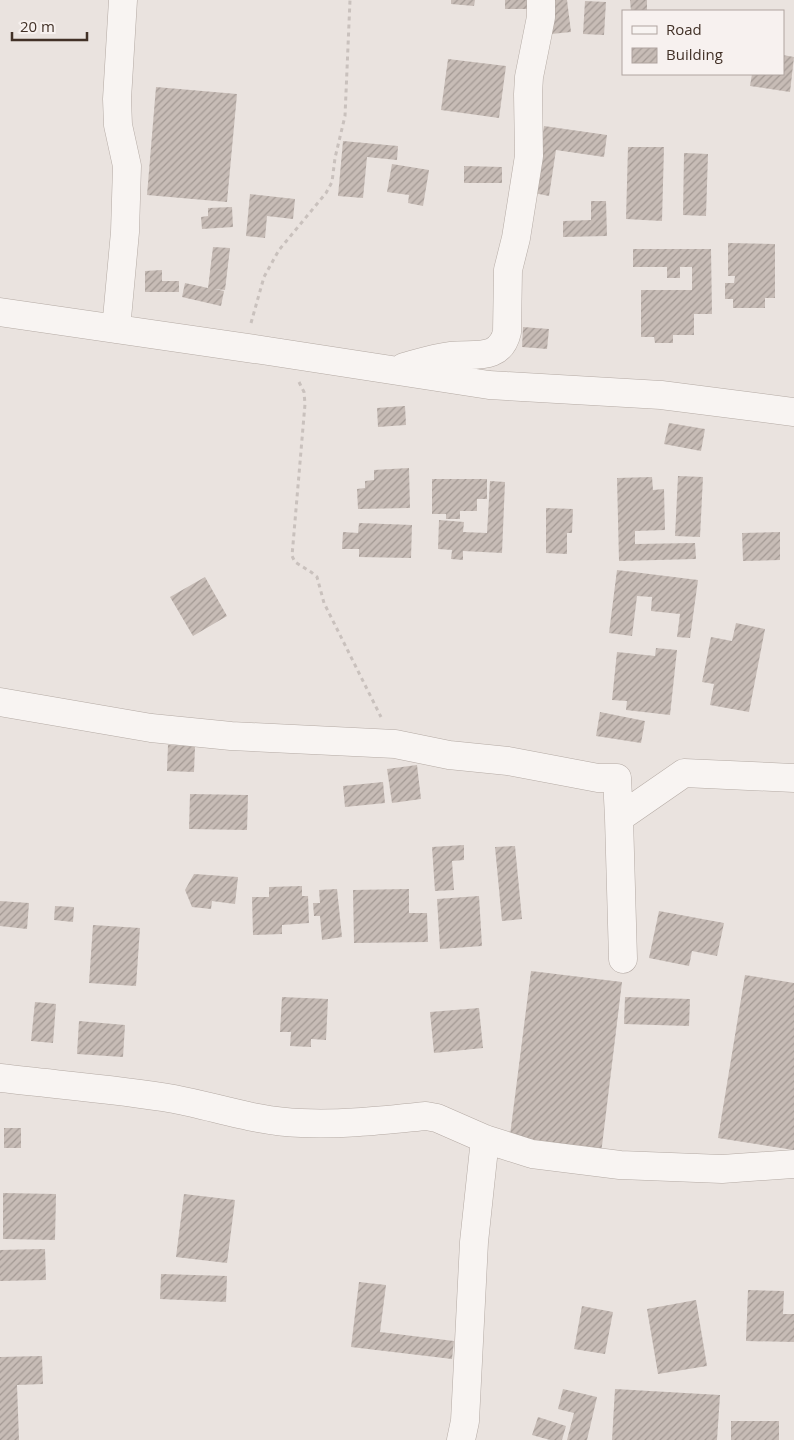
<svg xmlns="http://www.w3.org/2000/svg" width="794" height="1440" font-family="'Open Sans',sans-serif">
	<defs>
		<pattern id="building-hatch" width="6" height="6" patternUnits="userSpaceOnUse" patternTransform="scale(1.25)"><rect width="6" height="6" fill="#c7bcb6"/><path d="M-1 1l2-2M0 6l6-6M5 7l2-2" fill="none" stroke="#a39994"/></pattern>
	</defs>
	<rect width="100%" height="100%" fill="#eae3df"/>
	<path fill="url(#building-hatch)" d="M451,0h24l-1,6 -23,-2z
		M505,0h29v9h-29z
		M547,0h20l4,32 -20,2z
		M630,0h17v11h-16z
		M585,1l21,1 -2,33 -21,-1z
		M783,55l11,2 -4,35 -40,-6 2,-12h31z
		M448,59l58,7 -7,52 -58,-8z
		M156,87l81,7 -10,108 -80,-7z
		M544,126l63,9 -3,22 -48,-7 -7,46 -15,-3z
		M343,141l55,5 -1,14 -30,-3 -4,41 -25,-2z
		M628,147h36l-2,74 -36,-2z
		M684,153l24,1 -2,62 -23,-1z
		M392,164l37,6 -6,36 -15,-3 1,-8 -22,-3z
		M464,166l38,1v16h-38z
		M250,194l45,5 -2,20 -26,-3 -2,22 -19,-2z
		M591,201h15l1,35 -44,1v-16l28,-1z
		M232,207l1,20 -31,2 -1,-12 7,-1v-8z
		M728,243l47,1v54h-10v10h-32v-9h-8v-16h9l1,-7h-7z
		M213,247l17,1 -5,42 -11,-1 10,2 -3,15 -39,-9 3,-14 23,5z
		M633,249h78l1,65h-18v21h-21v8h-18l-1,-6h-13v-47h51v-23h-12v11h-13v-11h-34z
		M162,270v11h17v11h-34v-21z
		M523,327l26,2 -2,20 -25,-2z
		M405,406l1,19 -28,2 -1,-19z
		M669,423l36,6 -4,22 -37,-7z
		M409,468l1,40 -52,1 -1,-20 8,-1v-7l9,-1v-10z
		M678,476l25,1 -3,60 -25,-1z
		M652,477l1,13 11,-1 1,41 -30,1v13l60,-1 1,16 -77,2 -2,-83z
		M432,479h55v20h-10v12h-17v8h-14v-5h-14z
		M490,481l15,1 -3,71 -39,-2v9l-12,-1 1,-9 -14,-1 1,-29 25,2 -1,10 24,1z
		M546,508l27,1 -1,24h-5v21l-21,-1z
		M359,523l53,2 -1,33 -52,-1v-8h-17l1,-17 15,1z
		M780,532v28l-37,1 -1,-28z
		M617,570l81,10 -8,58 -13,-1 3,-23 -29,-3 1,-14 -15,-1 -5,40 -23,-3z
		M205,577l22,39 -34,20 -23,-39z
		M736,623l29,6 -16,83 -39,-7 4,-21 -12,-2 9,-45 21,4z
		M656,648l21,2 -7,65 -44,-5 1,-9 -15,-1 5,-48 38,4z
		M600,712l45,9 -4,22 -45,-7z
		M168,745l27,1 -1,26 -27,-1z
		M417,765l4,34 -29,4 -5,-34z
		M383,782l2,21 -40,4 -2,-21z
		M190,794l58,1 -1,35 -58,-1z
		M464,845v15l-12,1 2,29 -19,1 -3,-44z
		M515,846l7,73 -20,2 -7,-74z
		M194,874l44,3 -3,27 -23,-3 -1,8 -19,-2 -7,-17z
		M302,886v10h6l1,27 -27,2v9l-29,1 -1,-38h17v-10z
		M337,889l5,48 -20,3 -2,-24h-6l-1,-13h7l-1,-13z
		M409,889v24h18l1,29 -74,1 -1,-53z
		M479,896l3,50 -42,3 -3,-50z
		M0,901l29,2 -2,26 -27,-3z
		M55,906l19,1 -1,15 -19,-2z
		M659,911l65,12 -7,33 -25,-5 -3,15 -40,-8z
		M93,925l47,3 -4,58 -47,-3z
		M531,971l91,11 -21,172 -92,-11z
		M745,975l49,8v167l-76,-12z
		M282,997l46,2 -2,41 -15,-1v8l-21,-1 1,-14h-11z
		M625,997l65,2 -1,27 -65,-2z
		M35,1002l21,2 -3,39 -22,-2z
		M479,1008l4,40 -49,5 -4,-41z
		M79,1021l46,4 -2,32 -46,-3z
		M4,1128h17v20h-17z
		M3,1193l53,1 -1,46 -52,-1z
		M184,1194l51,6 -8,63 -51,-6z
		M45,1249l1,31 -46,1v-31z
		M161,1274l66,2 -1,26 -66,-3z
		M359,1282l27,3 -6,47 74,9 -2,18 -101,-12z
		M748,1290l36,1 -1,23h11v28l-48,-1z
		M696,1300l11,66 -49,8 -11,-65z
		M582,1306l31,6 -8,42 -31,-5z
		M42,1356l1,28 -26,1 2,55h-19v-83z
		M563,1389l34,8 -10,43h-20l7,-27 -16,-4z
		M615,1389l105,6 -3,45h-105z
		M538,1417l28,9 -4,14h-12l-18,-5z
		M731,1421h48v19h-48z"/>
	<g fill="none" stroke-linecap="round" stroke-linejoin="round">
		<defs>
			<path id="minor" d="M0,312l268,39 221,34 172,10 133,17
				M116,329l9,-97 2,-66 -9,-41 -1,-26 6,-99
				M404,367c15,-4 31,-9 47,-11 22,-3 49,6 56,-24l1,-62 8,-32 13,-82 -1,-62 1,-17 12,-60v-17
				M0,702l151,26 80,8 164,8 54,11 59,6 90,17h19l2,40 65,-45 110,5
				M619,818l4,141
				M0,1078c58,7 116,11 174,21 42,8 84,23 127,24 42,2 84,-3 125,-7l11,2 48,21 47,15 88,11 102,4 72,-5
				M461,1440l4,-19 9,-179 11,-103"/>
		</defs>
		<use href="#minor" stroke="#b4aaa4" stroke-width="29"/>
		<path stroke="#c9c1bd" stroke-width="3" stroke-dasharray="4 4" stroke-linecap="butt" d="M251,323l13,-46 15,-27 47,-57 6,-11 3,-24 10,-42 5,-116
			M299,382l5,10 1,12 -13,152 3,6 16,10 6,5 7,26 57,114"/>
		<use href="#minor" stroke="#f8f4f2" stroke-width="28"/>
	</g>
	<rect x="622" y="10" width="162" height="65" fill="#f7f1ef" stroke="#afa49f"/>
	<rect x="632" y="26" width="25" height="8" fill="#f8f4f2" stroke="#afa49f"/>
	<text x="666" y="35" font-size="15" fill="#423127">Road</text>
	<rect x="632" y="48" width="25" height="15" fill="url(#building-hatch)" stroke="#afa49f"/>
	<text x="666" y="60" font-size="15" fill="#423127">Building</text>
	<path d="M12 32v8h75v-8" fill="none" stroke="#423127" stroke-width="2.5"/>
	<text x="20" y="32" font-size="15" fill="#423127" stroke="#f7f1ef" stroke-width="4" paint-order="stroke">20 m</text>
</svg>
